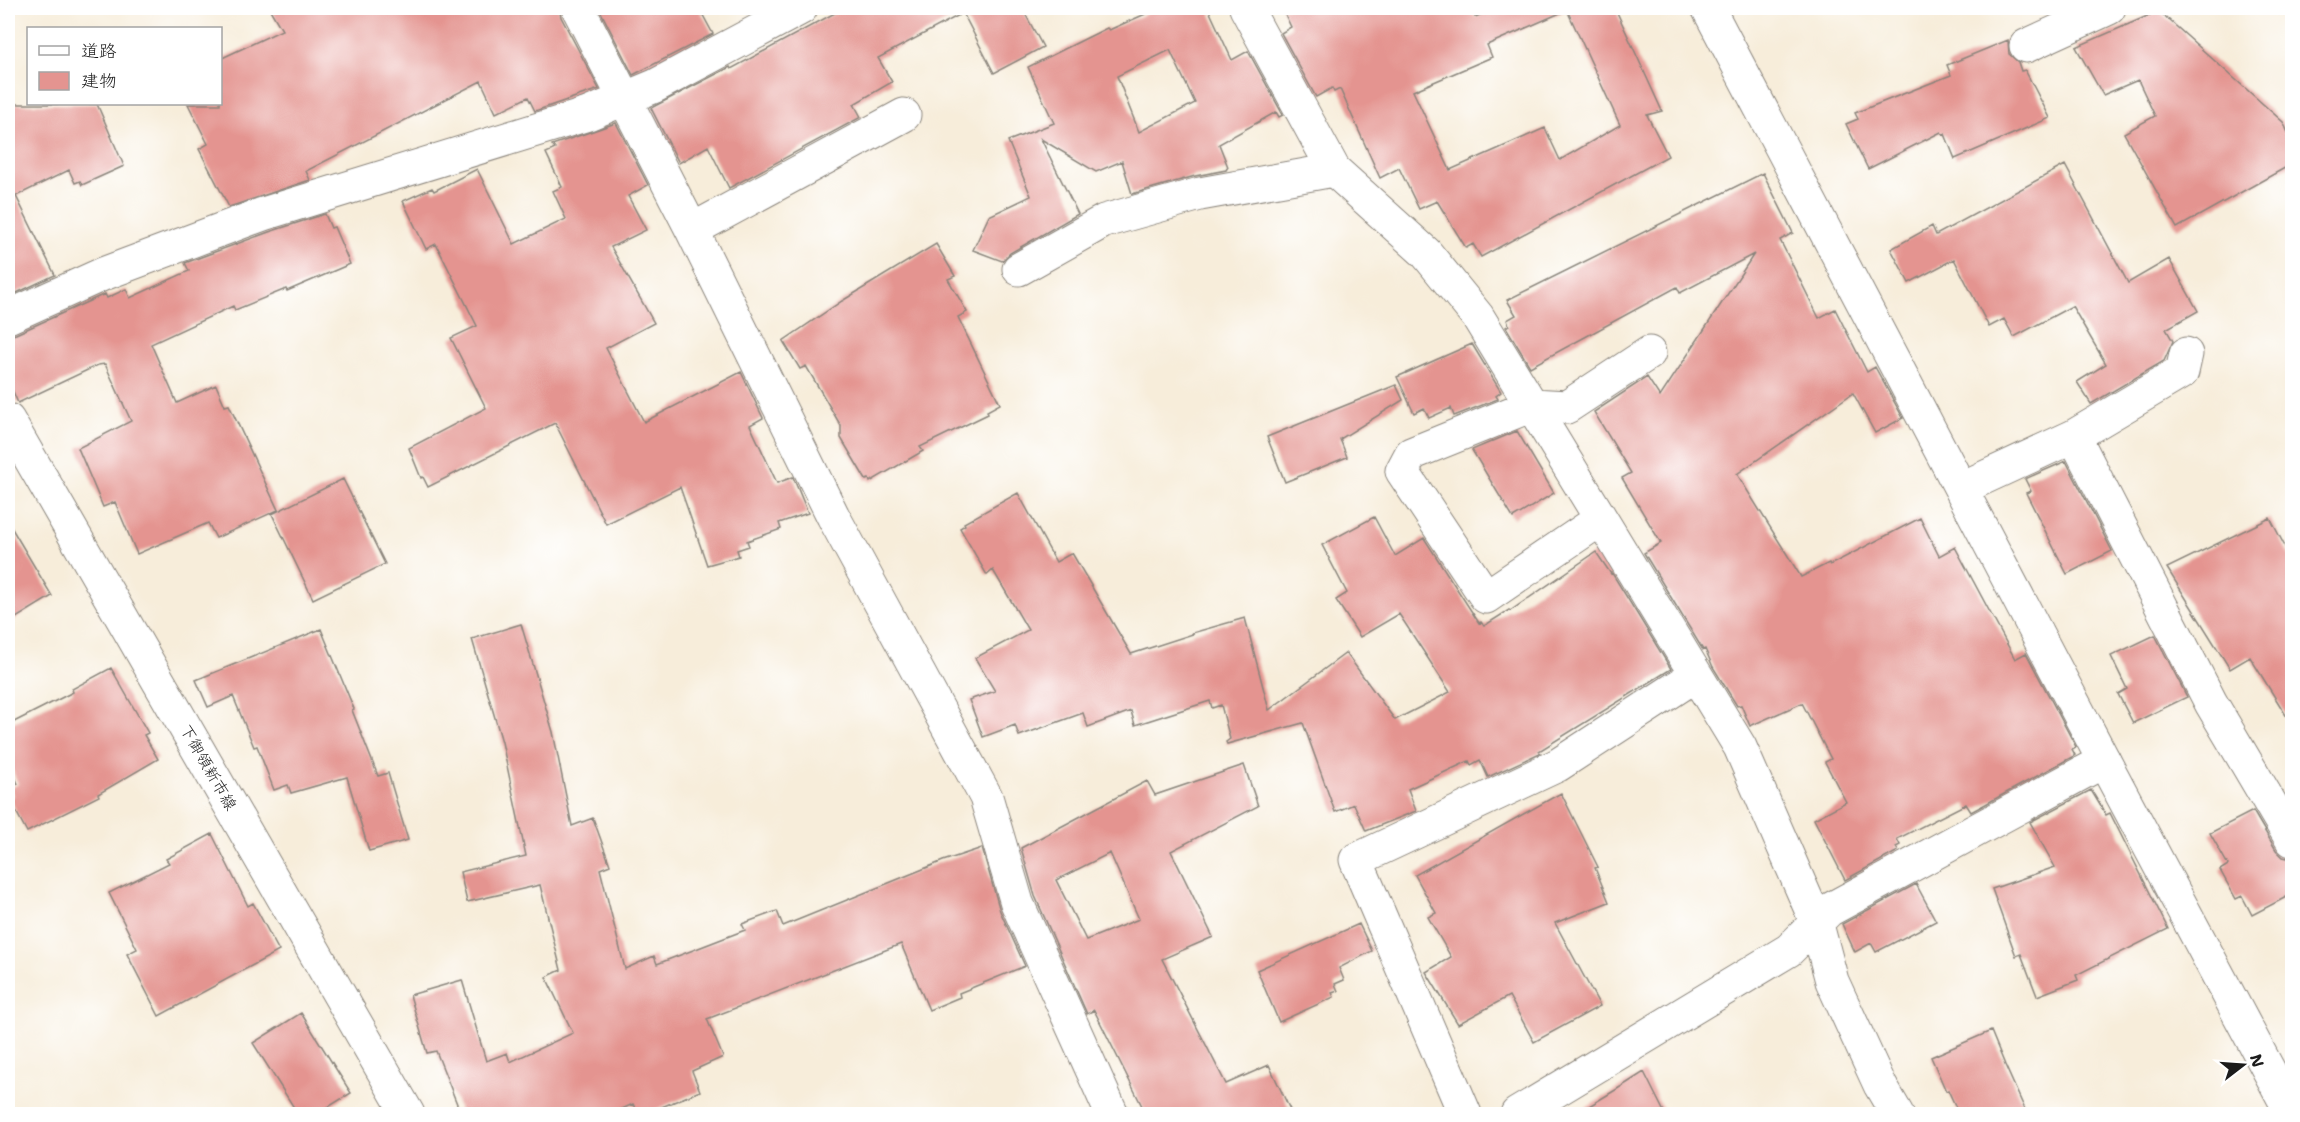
<svg xmlns="http://www.w3.org/2000/svg" width="2300" height="1122" font-family="'Shantell Sans','Klee One',sans-serif">
	<rect width="100%" height="100%" fill="#fff"/>
	<filter id="ink" filterUnits="userSpaceOnUse"><feTurbulence type="fractalNoise" baseFrequency=".0167" numOctaves="2"/><feDisplacementMap in="SourceGraphic" scale="12" xChannelSelector="R" yChannelSelector="G"/><feConvolveMatrix kernelMatrix="1 2 1 2 8 2 1 2 1" color-interpolation-filters="sRGB"/></filter>
	<filter id="wash" filterUnits="userSpaceOnUse"><feTurbulence type="fractalNoise" baseFrequency=".008" numOctaves="4" result="noise"/><feDisplacementMap in="SourceGraphic" scale="24" xChannelSelector="R" yChannelSelector="G"/><feGaussianBlur stdDeviation="1.35" result="paint"/><feColorMatrix in="noise" values="0 0 0 0 0 0 0 0 0 0 0 0 0 0 0 0 0 1.4 0 .05"/><feComposite in="paint" operator="in"/></filter>
	<g filter="url(#wash)">
		<rect width="100%" height="100%" fill="#f7edda"/>
		<g id="blocks">
			<path fill="#e49490" fill-rule="evenodd" d="M269,8h290l2,9 38,72 -64,22 -7,-14 -32,16 -15,-32 -175,90 4,9 -81,27 -30,-58 9,-5 -20,-40h32v-45l62,-29z
				M599,8h100l14,26 -80,41z
				M844,8h178l21,39 -49,26 -31,-60 -85,45 14,24 -38,22 7,13 -132,71 -21,-42 -29,17 -28,-55 79,-41 1,2z
				M1159,8h49l24,52 16,-9 35,64 -4,2 -3,-5 -57,32 9,23 -2,3 -31,6 -63,18 -10,-33 -26,11 -55,-33 37,75 -68,39 -8,8 -29,-11 16,-34 42,-20 -23,-55 46,-18 -26,-56 79,-39 2,2zM1170,50l25,53 -56,29 -22,-56z
				M1282,8h189l4,9 23,-9h117l47,103 -15,4 21,41 -187,101 -8,-13 -7,4 -29,-47 -18,8 -20,-41 -19,10 -40,-89 -6,3 -2,-4 -16,9 -35,-64 10,-6zM1567,10l53,115 -60,35 -15,-32 -95,42 -37,-79 79,-34 -5,-12z
				M2159,11l124,111 9,19v23l-115,64 -53,-95 31,-17 -17,-36 -35,15 -27,-48z
				M2008,40l1,14 9,8 3,9 4,-1 25,48 -95,41 -10,-25 -2,1 -2,-3 -73,37 -22,-45 12,-5 -3,-6 96,-38 -4,-10z
				M8,104h89l27,62 -42,19 -2,-4 -5,2 -6,-13 -53,26 39,79 -47,22z
				M616,123l32,62 -20,11 18,34 -35,17 43,76 -48,25 38,74 97,-50 22,46 -13,7 27,58 16,-6 15,36 -29,10 2,6 -34,12 2,5 -12,4 2,6 -32,9 -27,-78 -74,37 -51,-101 -127,64 -5,-10 -2,1 -12,-30 77,-40 -35,-70 26,-12 -41,-82 -10,5 -23,-48 29,-13 2,3 43,-22 37,75 52,-25 -13,-28 9,-4 -16,-34 9,-4 -3,-4z
				M2065,165l63,118 41,-24 29,52 -32,18 7,12 -9,20 -73,43 -14,-22 29,-18 -34,-58 -58,31 -10,-18 -15,8 -35,-68 -45,24 -18,-34 41,-23 4,9z
				M1763,173l30,60 -13,7 39,78 16,-9 32,63 8,-5 28,51 -28,15 -22,-40 -116,81 64,103 28,-14 1,2 90,-47 19,38 16,-9 60,112 11,-6 50,94 -4,2 3,6 -3,2 -101,55 -5,-8 -69,35 3,6 -4,2 2,4 -53,29 -31,-61 32,-17 -21,-40 6,-3 -29,-56 -52,23 -9,-21 -4,1 -24,-39 -8,-18 -2,1 -59,-97 17,-10 -39,-65 9,-5 -37,-61 53,-35 13,20 94,-143 -74,39 -3,-6 -147,80 -24,-40 3,-2 -2,-5 9,-5 -9,-15z
				M325,214l6,14 3,-1 16,37 -63,27 -1,-2 -51,21 -2,-4 -82,38 26,59 39,-18 9,21 4,-1 49,105 -62,28 -8,-15 -71,31 -22,-52 -12,5 -25,-59 53,-27 -26,-57 -7,1 -80,38 -10,-23v-44l8,-2 89,-40 2,4 19,-9 4,9 59,-27 -4,-8 84,-31z
				M936,244l19,32 -7,3 19,33 -9,5 42,87 -13,7 1,3 -68,33 3,4 -53,31 -1,-3 -3,1 -25,-42v-12l-35,-60 -6,3 -17,-28 59,-40z
				M1472,344l29,48 -5,4 2,3 -44,17 -3,-8 -22,10 -5,-10 -10,5 -17,-36z
				M1396,385l7,15 -63,39 7,18 -62,25 -18,-45z
				M1517,431l37,62 -41,25 -41,-68z
				M2066,461l46,90 -45,23 -41,-81 5,-2 -6,-12z
				M343,479l42,85 -72,35 -41,-85z
				M1018,493l38,69 16,-9 59,101 62,-20 -1,-1 53,-15 24,92 77,-57 49,67 55,-28 -51,-78 -39,23 -24,-37 11,-7 -25,-48 52,-28 21,39 29,-18 55,85 2,-1 3,4 25,-16 1,1 86,-59 15,22 1,-1 59,96 -132,82 1,2 -52,24 -8,-17 -9,5 -2,-4 -61,28 8,22 -50,20 -12,-27 -19,8 -32,-89 -76,21 -1,-2 4,-3 -9,-34 -9,3 -2,-7 -75,24 -4,-14 -43,16 -5,-14 -64,23 -4,-11 -32,12 -14,-37 26,-9 -20,-33 53,-28 -35,-60 -6,5 -27,-47 5,-3 -1,-2z
				M2270,518l22,42v165l-42,-68 -20,12 -63,-101z
				M8,522l44,74 -44,27z
				M521,624l32,108 19,94 21,-8 17,47 -10,4 25,100 29,-13 3,8 88,-34 -3,-6 35,-13 6,15 160,-65 39,-13 18,63 25,55 -66,27 1,4 -31,13 -28,-66 -194,75 16,38 -31,14 8,20 -55,23h-7l-5,-10 -22,10h-150l-25,-63 -9,2 -17,-58 52,-15 24,81 21,-8 3,9 63,-29 -27,-56 15,-7 -21,-85 -73,17 -7,-30 66,-16 -24,-114 -30,-103z
				M321,629l33,80 -2,1 26,66 10,-3 20,67 -39,11 -22,-74 -56,16 -3,-8 -14,5 -17,-44 -3,1 -21,-51 -25,11 -12,-27z
				M2155,635l32,62 -54,26 -15,-29 9,-5 -16,-33z
				M111,668l37,65 -4,2 14,24 -60,35 1,2 -72,36 -18,-34 4,-2 -3,-8 8,-4 -10,-23v-36l65,-33 -1,-3z
				M1244,765l14,41 -87,45 42,86 -51,22 64,125 43,-19 23,49h-146l-52,-104 -7,4 -52,-118 -14,-48 126,-67 8,14zM1110,853l29,66 -53,21 -30,-60z
				M2091,790l15,25 4,-2 58,116 -92,46 2,5 -41,16 -16,-42 -5,2 -24,-67 63,-22 -25,-45z
				M1561,793l37,74 -3,1 14,34 -54,21 45,83 -66,36 -25,-46 -51,28 -32,-52 25,-15 -23,-40 8,-4 -21,-38z
				M2253,811l23,39 7,7 9,2v35l-40,21 -10,-19 -6,3 -16,-29 8,-5 -18,-32z
				M212,834l36,72 5,-3 26,48 -120,65 -32,-62 10,-5 -28,-56 60,-30 -3,-4z
				M1916,884l20,37 -60,31 -5,-9 -16,9 -13,-28z
				M1359,924l13,27 -33,17 5,12 -9,4 3,7 -6,2 2,4 -55,25 -22,-52z
				M301,1013l50,80 -34,21h-19l-45,-71z
				M1991,1031l14,34 22,49h-68l-11,-24 -2,1 -15,-34z
				M1644,1072l21,42h-89l51,-31z"/>
		</g>
	</g>
	<g filter="url(#ink)">
		<use href="#blocks" fill-opacity="0" stroke="#8a847b" stroke-width="1.5"/>
		<g fill="none" stroke-linecap="round" stroke-linejoin="round">
			<defs>
				<path id="street" d="M578,8l114,222 141,286 153,281 31,106 95,211
					M1246,8l88,162 92,83 52,64 262,430 76,174 16,60 48,104 17,29
					M2026,46l83,-38
					M692,230l212,-115
					M1019,269l85,-48 96,-27 134,-24
					M8,317l95,-43 160,-60 325,-100 67,-28 146,-78
					M2074,436l137,267 81,137
					M1962,488l112,-52 108,-64 4,-18
					M1601,519l-115,78 -84,-126 9,-17 121,-49 35,2 82,-54
					M1465,1114l-109,-254 202,-95 138,-90
					M1517,1114l272,-164 40,-40 275,-149"/>
				<path id="secondary" d="M1708,8l396,753 188,353
					M8,420l400,694"/>
			</defs>
			<use href="#street" stroke="#8a847b" stroke-width="35"/>
			<use href="#secondary" stroke="#8a847b" stroke-width="35"/>
			<use href="#street" stroke="#fff" stroke-width="33"/>
			<use href="#secondary" stroke="#fff" stroke-width="33"/>
		</g>
	</g>
	<g text-anchor="middle" stroke-width="5" stroke-linejoin="round" paint-order="stroke">
		<g font-size="16" fill="#1c1c1c" stroke="#fff">
			<text transform="translate(209 767) rotate(60)" y="6">下御領新市線</text>
		</g>
	</g>
	<rect width="2300" height="1122" fill="none" stroke="#fff" stroke-width="30"/>
	<rect x="27" y="27" width="195" height="78" fill="#ffffff" stroke="#a4a4a4" stroke-width="1.5"/>
	<rect x="39" y="46" width="30" height="9" fill="#ffffff" stroke="#a4a4a4" stroke-width="1.5"/>
	<text x="81" y="57" font-size="18" fill="#1c1c1c">道路</text>
	<rect x="39" y="72" width="30" height="18" fill="#e49490" stroke="#a4a4a4" stroke-width="1.5"/>
	<text x="81" y="87" font-size="18" fill="#1c1c1c">建物</text>
	<g transform="translate(2243 1065) rotate(73)" stroke="#ffffff" stroke-width="4.5" paint-order="stroke">
	<path d="M0-4.5L10 22L0 15L-10 22Z" fill="#1c1c1c"/>
	<text y="-9" font-size="16" font-weight="bold" text-anchor="middle" fill="#1c1c1c">N</text>
	</g>
</svg>
